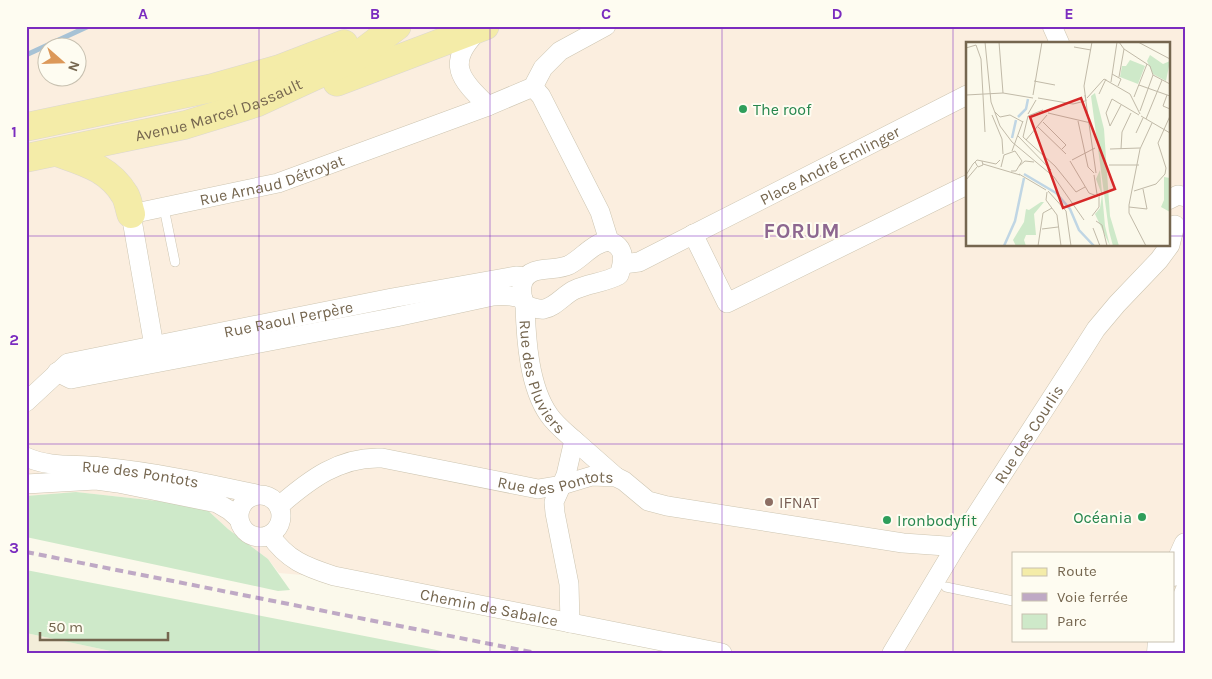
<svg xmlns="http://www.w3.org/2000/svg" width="1212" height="679" font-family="Karla,sans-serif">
	<rect width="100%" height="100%" fill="#fbf9eb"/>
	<path fill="#f3edd9" d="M26,633l94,20h-94z"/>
	<path fill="#fbeedf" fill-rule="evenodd" d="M35,26h1151v627h-492l-346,-74 -69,-6 -11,-14 -40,-30 -25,-23 -127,-14 -50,4v-467zM967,44h201v201h-201zM48,48h30v30h-30zM1013,553h160v87h-160z"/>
	<path fill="#cee9c9" d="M76,492l127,14 25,23 40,30 22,31 -12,1 -252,-54v-41z
		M26,570l426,83h-332l-94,-20z"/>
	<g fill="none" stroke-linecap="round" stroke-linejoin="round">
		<path stroke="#a7c2d5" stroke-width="5" d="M26,55l63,-29"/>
		<defs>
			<path id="service" d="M164,208l11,54
				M946,587l67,14
				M1175,601l11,-26"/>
			<g id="minor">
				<path d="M1052,26l8,18"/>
				<path d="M478,31c-33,32 -18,48 10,75"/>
				<path d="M533,87l8,9 59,116 9,29"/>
				<path d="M1168,200l10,-5 8,2"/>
				<path d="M693,234l34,69 240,-118"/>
				<path d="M609,241c17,6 15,20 10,34 -15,8 -30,8 -45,15 -10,5 -19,17 -30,19 -7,1 -13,-2 -19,-4 -3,-7 -5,-15 -2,-23 7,-18 32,-10 46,-17 15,-8 23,-22 40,-24z"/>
				<path id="s1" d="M623,264l16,-2 328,-167"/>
				<path id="s2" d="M525,305c1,34 4,82 24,110 6,9 16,17 25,25l-8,35 -12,27 1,11 14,71 1,39"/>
				<path id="s3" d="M154,346l-23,-132 147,-31 210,-77 45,-19 10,-19 17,-17 46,-25"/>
				<path d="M57,372l14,7 325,-62 97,-21c11,-1 20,-1 30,3"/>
				<path id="s4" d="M26,402l42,-39 324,-65 124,-22 9,1"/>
				<path d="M574,440l42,37"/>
				<path id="s5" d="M26,457c24,11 50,7 75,10 52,5 104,16 155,27"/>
				<path d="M26,484l70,-4 22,3 99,20 12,7 9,8"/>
				<circle cx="260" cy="516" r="21"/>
				<path id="s6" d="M279,506c30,-26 61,-50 103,-48l156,31 24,-4 30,-9 24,1 8,4 24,20 19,5 236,37 43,3h10"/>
				<path id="s7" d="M270,535c17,25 36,32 64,41l388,77"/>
				<path id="s8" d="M892,653l64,-107 126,-195 14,-22 21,-25 42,-44 11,-15 5,-20"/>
			</g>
			<path id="tertiary" d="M1173,574l13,-29
				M1159,653l1,-13
				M1180,653l-1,-18 7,-36"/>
			<g id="primary">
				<path d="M337,82l148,-56"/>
				<path d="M26,127l186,-39 67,-19 65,-25"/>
				<path d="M56,152c28,10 53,16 69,43 3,5 4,13 6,19"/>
				<path id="s9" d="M26,158l159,-33 71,-22 100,-46 41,-31"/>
			</g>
		</defs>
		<use href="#service" stroke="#cdc5b1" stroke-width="10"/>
		<use href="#minor" stroke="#cdc5b1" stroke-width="20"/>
		<use href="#tertiary" stroke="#cdc5b1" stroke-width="25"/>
		<use href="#primary" stroke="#dbd7d1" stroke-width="29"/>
		<use href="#service" stroke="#fff" stroke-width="9"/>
		<use href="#minor" stroke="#fff" stroke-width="19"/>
		<use href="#tertiary" stroke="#fff" stroke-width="24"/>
		<use href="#primary" stroke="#f4eca8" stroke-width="28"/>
		<path stroke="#bfa9c5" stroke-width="4" stroke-dasharray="8 5" stroke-linecap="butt" d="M26,552l510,101"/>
	</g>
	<path fill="none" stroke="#7b2cbf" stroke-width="1" stroke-opacity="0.55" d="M259,26v627M490,26v627M722,26v627M953,26v627M26,236h941M1168,236h18M26,444h1160"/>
	<g fill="#2e9e5b" stroke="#fefcf1" stroke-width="2">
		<circle cx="743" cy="109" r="5"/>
		<circle cx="1142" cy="517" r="5"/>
		<circle cx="887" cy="520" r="5"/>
	</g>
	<circle fill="#8d6e63" stroke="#fefcf1" stroke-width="2" cx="769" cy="502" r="5"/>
	<g text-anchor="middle" stroke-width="4" stroke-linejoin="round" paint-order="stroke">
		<g font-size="16" fill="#75664f" stroke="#fefcf1">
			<text dy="6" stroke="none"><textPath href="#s9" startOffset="199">Avenue Marcel Dassault</textPath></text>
			<text dy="6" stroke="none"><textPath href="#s1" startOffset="230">Place André Emlinger</textPath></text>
			<text dy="6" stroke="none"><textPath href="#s3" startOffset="279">Rue Arnaud Détroyat</textPath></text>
			<text dy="6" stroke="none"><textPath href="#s4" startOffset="282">Rue Raoul Perpère</textPath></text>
			<text dy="6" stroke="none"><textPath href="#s2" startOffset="75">Rue des Pluviers</textPath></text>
			<text dy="6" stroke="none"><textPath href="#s8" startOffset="258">Rue des Courlis</textPath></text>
			<text dy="6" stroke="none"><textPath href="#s5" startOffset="116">Rue des Pontots</textPath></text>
			<text dy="6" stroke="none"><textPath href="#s6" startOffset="294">Rue des Pontots</textPath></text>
			<text dy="6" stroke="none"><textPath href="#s7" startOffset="236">Chemin de Sabalce</textPath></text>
		</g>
		<g font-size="16" fill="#27864d" stroke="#fefcf1" text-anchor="start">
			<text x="753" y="115">The roof</text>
			<text x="1132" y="523" text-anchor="end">Océania</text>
			<text x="897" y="526">Ironbodyfit</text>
		</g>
		<g font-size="16" fill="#785e54" stroke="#fefcf1" text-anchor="start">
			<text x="779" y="508">IFNAT</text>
		</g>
		<g font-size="21" font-weight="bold" letter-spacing="1" fill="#8d6790" stroke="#fefcf1">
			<text x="802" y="238">FORUM</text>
		</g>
	</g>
	<g transform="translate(966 42)">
		<rect width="204" height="204" fill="#fbf9eb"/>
		<path d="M184,13l13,9 7,-3 -4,20 -13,-7 -6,-13zM164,18l15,6 -7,18 -18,-7 2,-11h4zM129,51l9,36 6,87 9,30h-6l-4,-15 -18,-135zM134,128l5,56 5,20 -15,-32 5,-6 2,-13 -6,-16zM198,135l6,1v34l-9,-5 3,-7zM75,160h3l-10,12 2,21h-10l-2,5 2,6h-10l-3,-6 11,-18 2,-13 3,1z" fill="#cee9c9"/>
		<path fill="none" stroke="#c0d6e4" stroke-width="2.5" d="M52,75l8,-8 2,-10M46,96l4,-18M58,132l32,19 14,16 9,21 15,16M38,204l11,-25 9,-43"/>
		<path fill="none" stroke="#c1baa8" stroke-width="1" d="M19,0l6,60 9,24 12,16 42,35 30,43M33,0l4,51M153,0l5,7 26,17 3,9 17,9M172,0l32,17M108,5l17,3M0,6l10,-3 5,14 4,73M146,32l9,5 -3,7M153,35l5,-28M68,39l21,4M145,40l6,-40M173,43l31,11M133,52l7,-15M0,53l37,-2 30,5M67,53l9,-53M119,53l11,78M201,53l-4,11 7,3M168,55l13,-33M72,56l35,6 12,-3M121,56l17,-19 26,15 10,20M120,59l-2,-15 8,-44M77,68l-15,6 -5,21 32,29 21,26 9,-5M174,69l13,-36M29,70l5,5 10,-2 13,7M82,71l43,10M62,72l8,-14M26,73l10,24 1,15M175,74l29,17M180,77l16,-39M112,79l10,46 6,6M77,80l23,23 -4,4M144,84l-4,-13 6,-14 27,16M144,84l11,-21M72,85l28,27M170,91l7,-15M52,94l33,34M60,98l21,-25M144,107l30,-1M155,107l1,-17 9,-19M46,109l11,-30M106,118l23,-12M16,119l14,3 4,-4M104,119l19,32 8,3M17,122l37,11M143,123h30M53,124l6,-5 9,1M35,125l3,-12 11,-4 7,10 -6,10h-5M53,132l27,16M0,133l7,-11 4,-4 5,1 1,4 -5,2 -3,-5M128,133l3,19 3,2 -3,-1M0,138l11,-13M82,149l18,20 5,35M168,149l22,-7 9,-10 1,-6 -8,-25 12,-27M81,150l-1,8 11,15 4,31M163,165l18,2 -4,-20M126,174l7,-9v-10M130,179l6,4 5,21M127,186l7,18M76,187l16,-2M72,204l5,-33 9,-5M180,204l-17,-33v-8l11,-56 12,-26"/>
		<path fill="#d62828" fill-opacity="0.15" stroke="#d62828" stroke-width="2.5" d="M115,56l34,91 -52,19 -33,-91z"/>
		<rect width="204" height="204" fill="none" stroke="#75664f" stroke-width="2.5"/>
	</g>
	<rect width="1212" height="679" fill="none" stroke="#fefcf1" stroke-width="55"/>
	<rect x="1012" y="552" width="162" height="90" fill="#fefcf1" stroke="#c7c0b0"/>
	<rect x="1022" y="568" width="25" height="8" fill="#f4eca8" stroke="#c7c0b0"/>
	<text x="1057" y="576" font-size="15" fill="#75664f">Route</text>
	<rect x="1022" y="593" width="25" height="8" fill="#bfa9c5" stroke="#c7c0b0"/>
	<text x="1057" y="602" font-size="15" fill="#75664f">Voie ferrée</text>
	<rect x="1022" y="614" width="25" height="15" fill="#cee9c9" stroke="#c7c0b0"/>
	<text x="1057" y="626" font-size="15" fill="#75664f">Parc</text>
	<g transform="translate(62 62) rotate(110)"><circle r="24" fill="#fefcf1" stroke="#c7c0b0"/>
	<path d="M0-4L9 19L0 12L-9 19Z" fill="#dc9859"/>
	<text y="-8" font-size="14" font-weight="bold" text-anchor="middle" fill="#75664f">N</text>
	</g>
	<path d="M40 632v8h128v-8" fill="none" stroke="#75664f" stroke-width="2.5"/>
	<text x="48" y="632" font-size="15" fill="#75664f" stroke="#fefcf1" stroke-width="4" paint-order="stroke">50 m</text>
	<rect x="28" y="28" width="1156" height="624" fill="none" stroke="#7b2cbf" stroke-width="2"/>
	<g font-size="16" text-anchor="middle" font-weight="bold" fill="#7b2cbf">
		<text x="143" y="19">A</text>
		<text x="375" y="19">B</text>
		<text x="606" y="19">C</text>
		<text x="837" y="19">D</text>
		<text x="1069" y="19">E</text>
		<text x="14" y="137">1</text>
		<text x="14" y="345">2</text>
		<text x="14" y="553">3</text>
	</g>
</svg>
